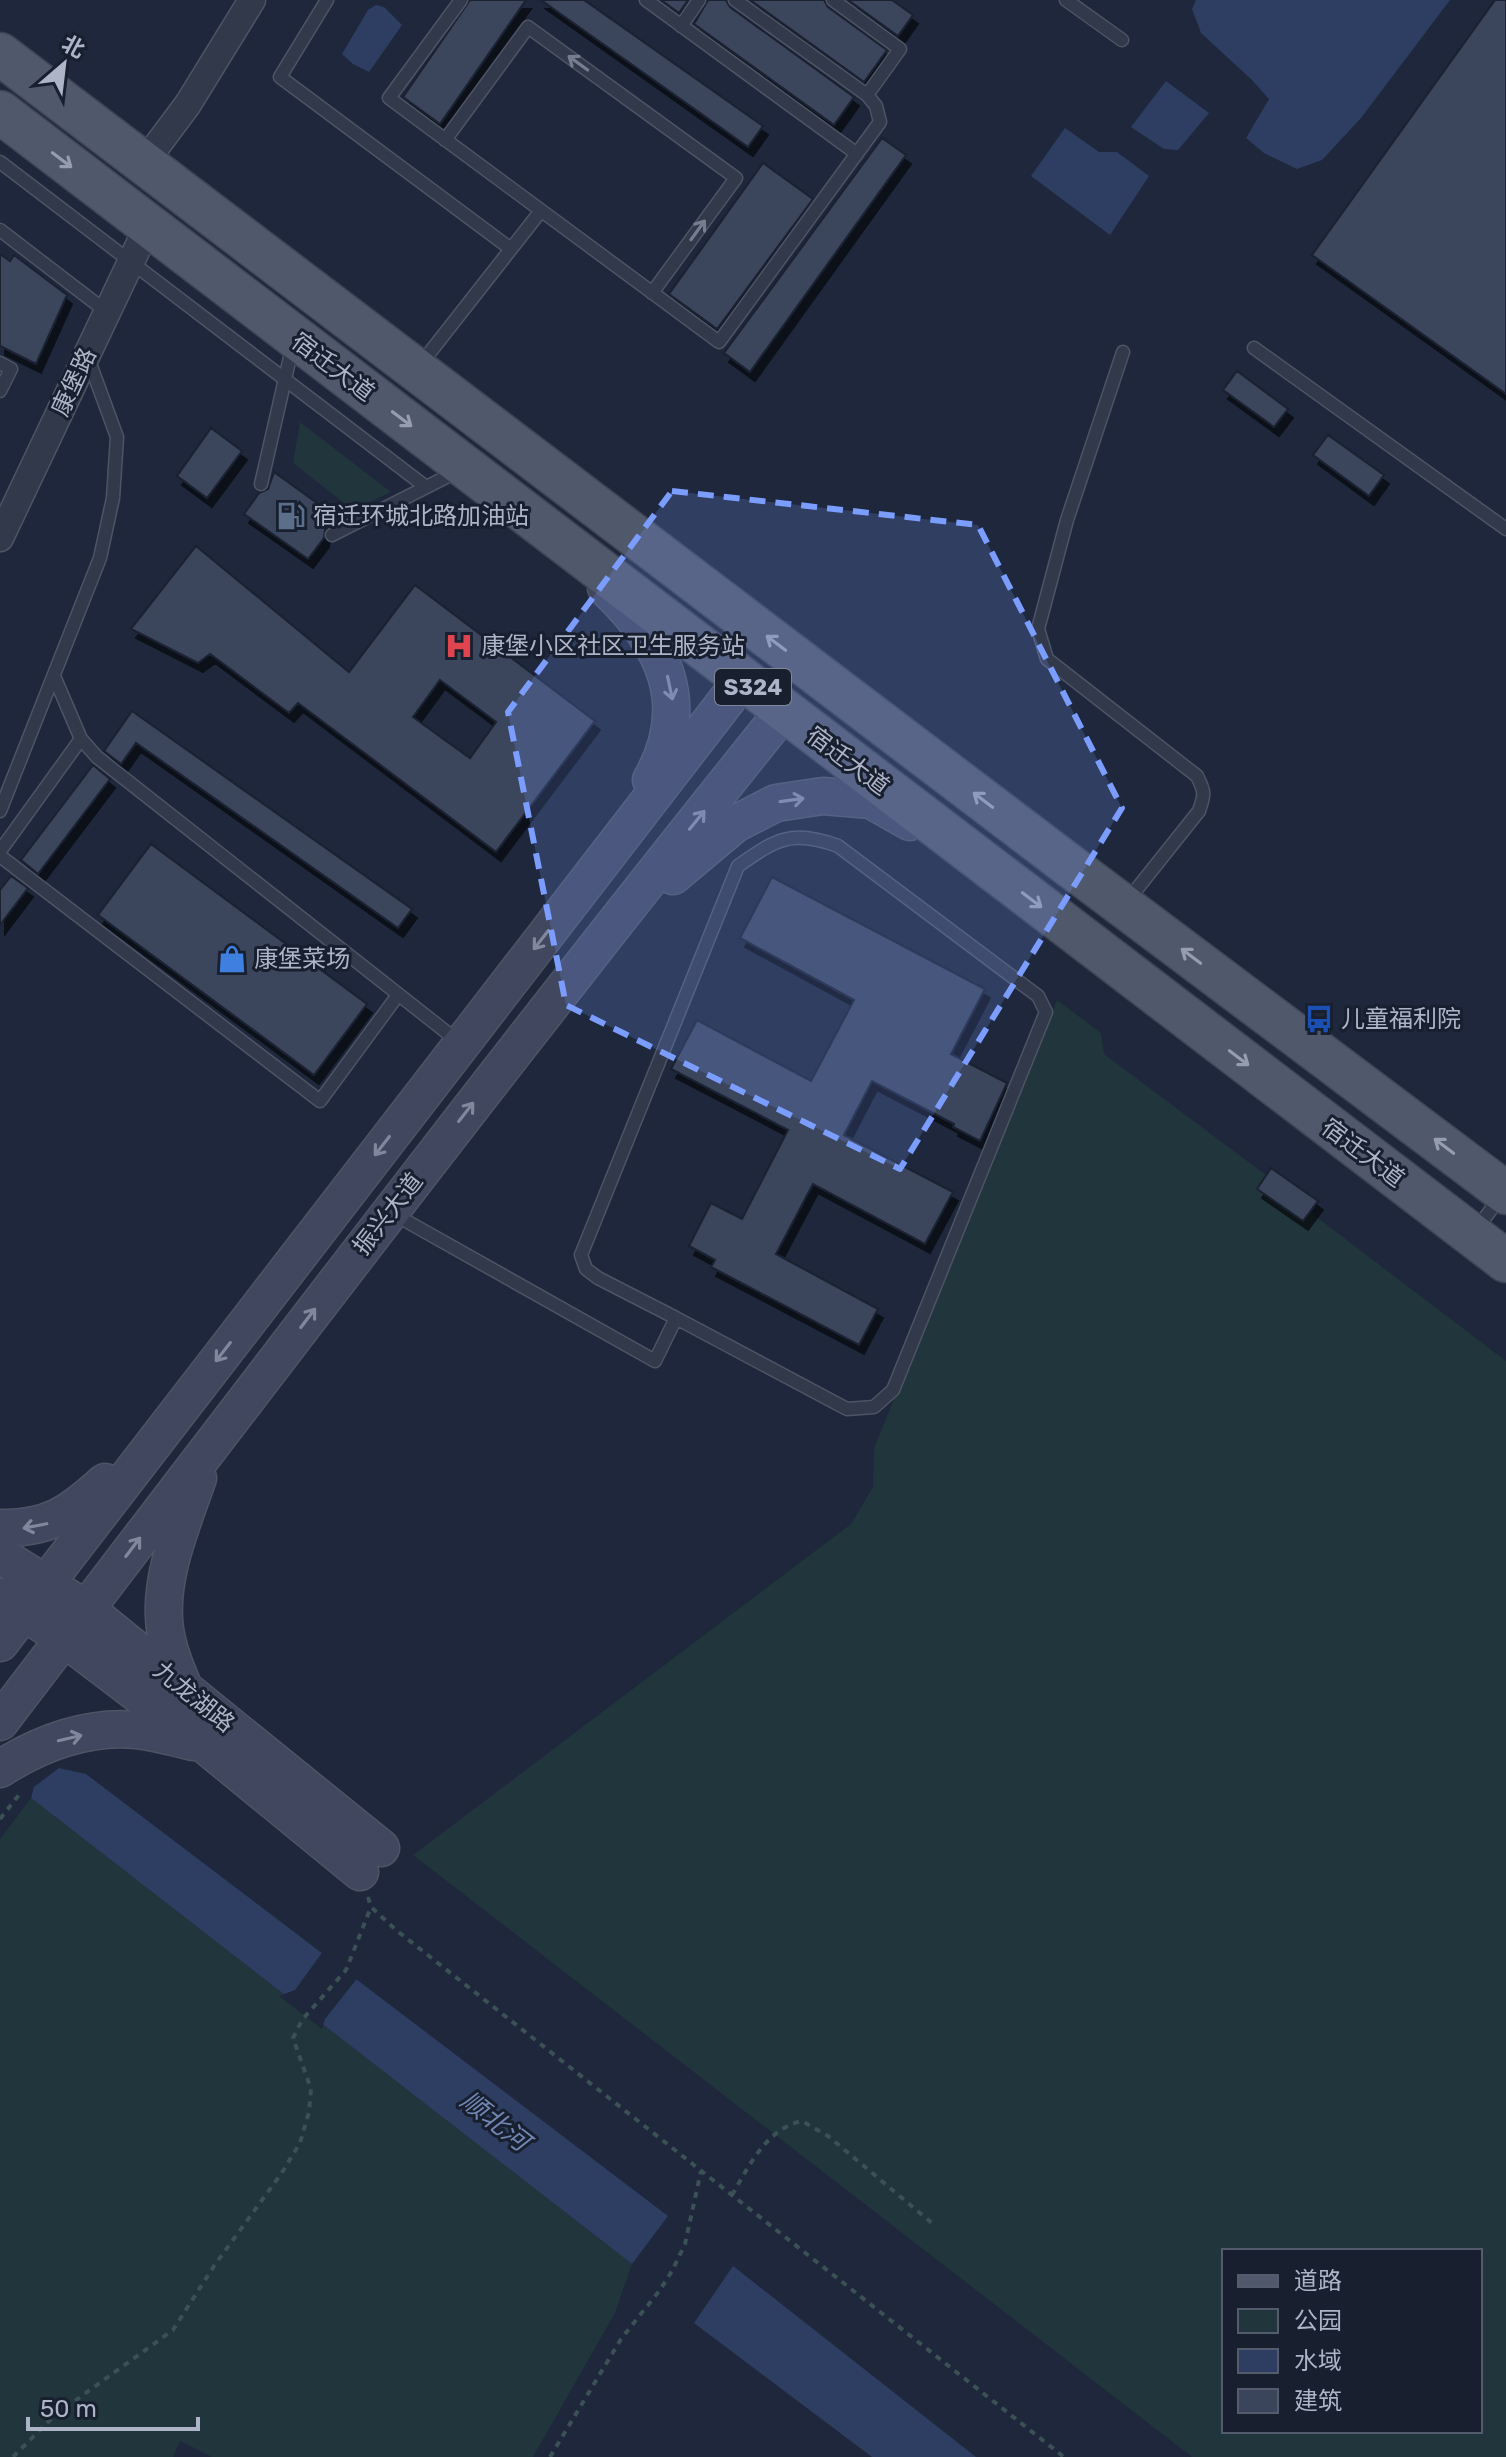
<svg xmlns="http://www.w3.org/2000/svg" width="1506" height="2457" font-family="Rubik,'Noto Sans SC',sans-serif">
	<defs>
		<filter id="shadow"><feDropShadow dx="5" dy="9" stdDeviation="0" flood-color="#0009"/></filter>
	</defs>
	<rect width="100%" height="100%" fill="#1e273b"/>
	<path fill="#20353c" fill-rule="evenodd" d="M300,422l91,70 -38,18 -60,-47z
		M1057,1000l44,33 3,21 162,121 -9,14 46,32 7,-9 196,149v1096h-314l-779,-602 438,-331 22,-37 1,-39zM1224,2251h256v180h-256z
		M31,1798l601,466 -17,49 -82,144h-321l-32,-16 -7,16h-173v-618z"/>
	<path fill="#2e3e62" d="M1196,0h254l-89,118 -39,42 -25,9 -33,-16 -18,-15 23,-39 -17,-19 -51,-47 -9,-24z
		M376,5l8,2 18,18 -33,47 -16,-8 -11,-10 26,-44z
		M1166,81l43,32 -31,37 -14,-1 -33,-22z
		M1065,128l34,24h18l32,24 -39,59 -79,-59z
		M59,1768l27,6 582,442 -36,48 -601,-466 3,-11z
		M733,2266l243,191h-104l-178,-134z"/>
	<path fill="#1e273b" d="M324,1950l35,26 -34,43 -3,10 -43,-33 16,-6z"/>
	<path fill="#3a445b" stroke="#1a2131" stroke-width="2" fill-rule="evenodd" filter="url(#shadow)" d="M470,0h56l-86,124 -37,-27z
		M541,0h43l179,126 -15,21z
		M661,0h27l-9,13z
		M708,0h18l4,7 124,90 -20,28 -140,-101z
		M750,0h74l4,7 59,43 -23,32z
		M848,0h44l21,15 -15,21z
		M1495,0h11v394l-194,-139z
		M882,138l24,17 -156,217 -26,-19z
		M763,163l50,36 -96,130 -48,-35z
		M0,254l10,7 4,-6 53,40 -31,69 -36,-18z
		M1237,371l51,38 -14,18 -51,-37z
		M211,428l31,23 -35,47 -30,-22z
		M1328,435l56,40 -15,21 -56,-41z
		M274,472l64,46 -13,12 -1,8 -16,21 -64,-45 15,-21 9,-4z
		M196,546l153,126 66,-87 180,136 -99,131 -198,-149 -9,10 -79,-59 -12,9 -67,-34zM440,680l56,42 -26,36 -57,-41z
		M132,711l280,198 -14,19 -262,-185 -15,21 -17,-13z
		M93,765l17,14 -72,95 -17,-14z
		M151,844l216,160 -53,71 -216,-160z
		M11,876l17,12 -28,37v-35z
		M772,877l213,112 -34,65 56,29 -27,58 -27,-14 1,-3 -82,-43 -28,54 109,57 -28,52 -112,-60 -37,70 102,55 -19,36 -148,-78 4,-7 -26,-14 22,-43 31,16 46,-89 -117,-61 26,-49 114,61 43,-81 -114,-62z
		M1271,1168l47,33 -15,20 -46,-32z"/>
	<g fill="none" stroke-linecap="round" stroke-linejoin="round">
		<defs>
			<path id="lane" d="M327,0l-47,77 231,172 -91,116
				M461,0l-72,98 330,244 161,-220 -4,-16 -9,-11 -132,-95
				M646,0l211,154
				M833,0l67,49 -33,46
				M1066,0l56,40
				M681,26l18,-26
				M445,140l83,-113 208,151 -84,115
				M0,162l426,325
				M0,230l107,82
				M511,249l29,-37
				M1254,348l252,181
				M1123,352l-56,168 -29,109 9,30 150,117c8,16 8,18 2,35l-71,89
				M0,363l11,6 -11,22
				M261,484l32,-140
				M332,535l126,-64
				M81,739l16,18 362,285
				M0,811l100,-253 13,-60 4,-61 -29,-79
				M0,851l81,-112 -27,-63
				M0,856l320,245 78,-106
				M392,1213l263,148 21,-43 171,91 27,-2 19,-17 153,-378 -8,-16 -200,-150c-46,-17 -62,-7 -100,20l-157,389 5,14 12,9 78,40
				M1476,1230l25,-34"/>
			<path id="street" d="M144,163l44,-59 64,-104
				M0,538l148,-312"/>
			<path id="secondary" d="M606,588c58,55 88,117 45,192
				M673,876l62,-52 41,-21 47,-7 48,4 39,22
				M0,1528c48,1 70,-14 105,-46
				M0,1555l86,54 295,239
				M0,1597l64,41 141,107 155,127
				M0,1643l743,-964
				M184,1688c-8,-19 -16,-38 -19,-59 -7,-51 17,-104 33,-151
				M0,1722c259,-339 516,-678 783,-1010
				M0,1769c40,-26 89,-44 137,-39 19,2 38,8 56,12"/>
			<path id="primary" d="M0,54l1062,806 444,333
				M0,112l1506,1149"/>
		</defs>
		<use href="#lane" stroke="#4d5465" stroke-width="15"/>
		<use href="#street" stroke="#4d5465" stroke-width="29"/>
		<use href="#secondary" stroke="#4d5465" stroke-width="39"/>
		<use href="#primary" stroke="#3c4354" stroke-width="45"/>
		<path stroke="#3b5156" stroke-width="4" stroke-dasharray="6 6" stroke-linecap="butt" d="M0,1819l22,-28
			M368,1897l3,10 25,23 668,527
			M732,2195c17,-29 34,-66 70,-74l26,15 105,88
			M13,2457l41,-41 119,-86 41,-64 67,-92 19,-31 9,-31 2,-23 -18,-51 9,-18 44,-50 25,-63
			M550,2457l71,-118 39,-49 12,-19 13,-27 16,-73"/>
		<use href="#lane" stroke="#32394b" stroke-width="12"/>
		<use href="#street" stroke="#32394b" stroke-width="26"/>
		<use href="#secondary" stroke="#40475e" stroke-width="36"/>
		<use href="#primary" stroke="#50586b" stroke-width="42"/>
	</g>
	<defs><path id="oneway-shaft" d="M-6 0H5M1.5-3L5.5 0L1.5 3" fill="none" stroke-width="1.6" stroke-linecap="round" stroke-linejoin="round" transform="scale(2)"/></defs>
	<g stroke="#767d8f">
		<use href="#oneway-shaft" transform="translate(578 63) rotate(-144)"/>
		<use href="#oneway-shaft" transform="translate(698 230) rotate(-54)"/>
	</g>
	<g stroke="#969db0">
		<use href="#oneway-shaft" transform="translate(62 160) rotate(37)"/>
		<use href="#oneway-shaft" transform="translate(402 419) rotate(37)"/>
		<use href="#oneway-shaft" transform="translate(776 643) rotate(-143)"/>
		<use href="#oneway-shaft" transform="translate(983 800) rotate(-143)"/>
		<use href="#oneway-shaft" transform="translate(1032 900) rotate(37)"/>
		<use href="#oneway-shaft" transform="translate(1191 956) rotate(-143)"/>
		<use href="#oneway-shaft" transform="translate(1239 1058) rotate(37)"/>
		<use href="#oneway-shaft" transform="translate(1444 1146) rotate(-143)"/>
	</g>
	<g stroke="#81889d">
		<use href="#oneway-shaft" transform="translate(670 688) rotate(78)"/>
		<use href="#oneway-shaft" transform="translate(792 800) rotate(-8)"/>
		<use href="#oneway-shaft" transform="translate(697 820) rotate(-51)"/>
		<use href="#oneway-shaft" transform="translate(541 940) rotate(128)"/>
		<use href="#oneway-shaft" transform="translate(466 1112) rotate(-52)"/>
		<use href="#oneway-shaft" transform="translate(382 1146) rotate(128)"/>
		<use href="#oneway-shaft" transform="translate(308 1318) rotate(-53)"/>
		<use href="#oneway-shaft" transform="translate(223 1352) rotate(128)"/>
		<use href="#oneway-shaft" transform="translate(35 1526) rotate(169)"/>
		<use href="#oneway-shaft" transform="translate(133 1547) rotate(-53)"/>
		<use href="#oneway-shaft" transform="translate(70 1738) rotate(-13)"/>
	</g>
	<path fill="#7a9dff" fill-opacity="0.2" stroke="#7a9dff" stroke-width="6" stroke-dasharray="16 10" stroke-linejoin="round" d="M672,491l306,34 144,283 -222,361 -334,-164 -58,-293z"/>
	<defs>
		<symbol id="fuel-bare" viewBox="-9 -9 18 18"><path d="M-5.5-6h7V0h2V4h1.3V-2.5L3-4.5l.8-.8L6-3V5H2.5V1h-1V6h-7ZM-4.2-4.7v3.2H.2V-4.7Z" fill="#5c6f8a" stroke="#181f2f" stroke-width="2.5" paint-order="stroke"/></symbol>
		<symbol id="hospital-bare" viewBox="-9 -9 18 18"><path d="M-5-5h3v3.5h4V-5h3V5h-3V1.5h-4V5h-3Z" fill="#e0444e" stroke="#181f2f" stroke-width="2.5" paint-order="stroke"/></symbol>
		<symbol id="shop-bare" viewBox="-9 -9 18 18"><path d="M-5-2.5h2.3a2.7 3.5 0 0 1 5.4 0H5L5.5 6h-11ZM-1.5-2.5h3a1.5 2.3 0 0 0-3 0Z" fill="#3f7fe0" stroke="#181f2f" stroke-width="2.5" paint-order="stroke"/></symbol>
		<symbol id="bus-bare" viewBox="-9 -9 18 18"><path d="M-5-6H5V4H4V6H2V4H-2V6H-4V4H-5ZM-3.5-4V0h7V-4ZM-3.5 1.2v1.5H-2V1.2ZM2 1.2v1.5H3.5V1.2Z" fill="#1a4fb4" stroke="#181f2f" stroke-width="2.5" paint-order="stroke"/></symbol>
	</defs>
	<g fill-rule="evenodd">
		<use href="#fuel-bare" x="271" y="496" width="40" height="40"/>
		<use href="#hospital-bare" x="439" y="626" width="40" height="40"/>
		<use href="#shop-bare" x="212" y="939" width="40" height="40"/>
		<use href="#bus-bare" x="1299" y="999" width="40" height="40"/>
	</g>
	<g text-anchor="middle" stroke-width="6" stroke-linejoin="round" paint-order="stroke">
		<rect fill="#181f2f" stroke="#808799" stroke-width="2" x="715" y="669" width="76" height="36" rx="6"/>
		<g font-size="22" font-weight="bold" fill="#adb4c7">
			<text x="753" y="695">S324</text>
		</g>
		<g font-size="24" fill="#adb4c7" stroke="#181f2f">
			<text transform="translate(333 367) rotate(37)" y="8">宿迁大道</text>
			<text transform="translate(74 382) rotate(-65)" y="8">康堡路</text>
			<text transform="translate(848 761) rotate(37)" y="8">宿迁大道</text>
			<text transform="translate(1363 1153) rotate(37)" y="8">宿迁大道</text>
			<text transform="translate(388 1214) rotate(-52)" y="8">振兴大道</text>
			<text transform="translate(194 1697) rotate(39)" y="8">九龙湖路</text>
		</g>
		<g font-size="24" fill="#adb4c7" stroke="#181f2f" text-anchor="start">
			<text x="313" y="524">宿迁环城北路加油站</text>
			<text x="481" y="654">康堡小区社区卫生服务站</text>
			<text x="254" y="967">康堡菜场</text>
			<text x="1341" y="1027">儿童福利院</text>
		</g>
		<g font-size="26" font-style="italic" fill="#7186b3" stroke="#181f2f">
			<text transform="translate(495 2121) rotate(38)" y="9">顺北河</text>
		</g>
	</g>
	<rect x="1222" y="2249" width="260" height="184" fill="#181f2f" stroke="#545b6c" stroke-width="2"/>
	<rect x="1238" y="2275" width="40" height="12" fill="#50586b" stroke="#545b6c" stroke-width="2"/>
	<text x="1294" y="2289" font-size="24" fill="#adb4c7">道路</text>
	<rect x="1238" y="2309" width="40" height="24" fill="#20353c" stroke="#545b6c" stroke-width="2"/>
	<text x="1294" y="2329" font-size="24" fill="#adb4c7">公园</text>
	<rect x="1238" y="2349" width="40" height="24" fill="#2e3e62" stroke="#545b6c" stroke-width="2"/>
	<text x="1294" y="2369" font-size="24" fill="#adb4c7">水域</text>
	<rect x="1238" y="2389" width="40" height="24" fill="#3a445b" stroke="#545b6c" stroke-width="2"/>
	<text x="1294" y="2409" font-size="24" fill="#adb4c7">建筑</text>
	<g transform="translate(64 64) rotate(28)" stroke="#181f2f" stroke-width="6" paint-order="stroke">
	<path d="M0-6L14 30L0 20L-14 30Z" fill="#adb4c7"/>
	<text y="-12" font-size="22" font-weight="bold" text-anchor="middle" fill="#adb4c7">北</text>
	</g>
	<path d="M28 2417v12h170v-12" fill="none" stroke="#adb4c7" stroke-width="4"/>
	<text x="40" y="2417" font-size="24" fill="#adb4c7" stroke="#181f2f" stroke-width="6" paint-order="stroke">50 m</text>
</svg>
